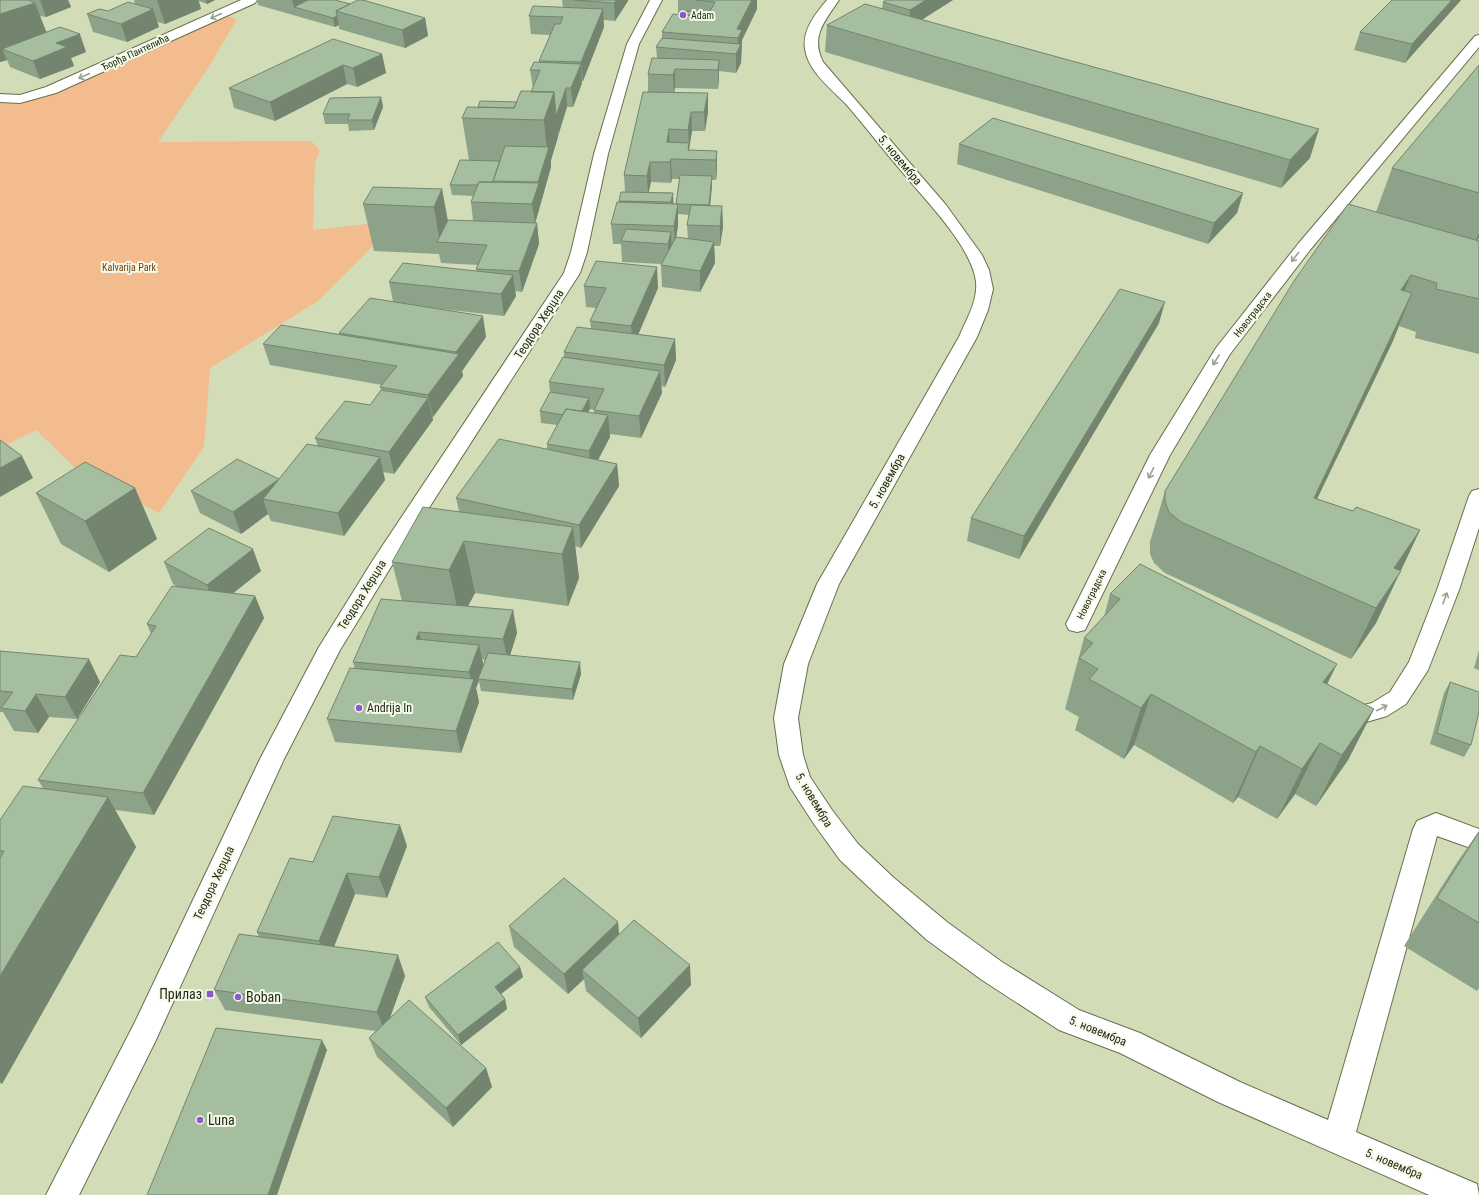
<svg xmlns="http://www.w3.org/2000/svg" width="1479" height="1195" font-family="'Roboto Condensed',sans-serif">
	<rect width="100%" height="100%" fill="#d2ddb7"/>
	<path fill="#f2bc8f" d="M215,16l16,1 6,2 -29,49 -50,74 153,-1 9,9 -5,13 -2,67 73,-8 -15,26 -53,53 -108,67 -6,79 -45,66 -80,-41 -43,-42 -36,18v-350l18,1z"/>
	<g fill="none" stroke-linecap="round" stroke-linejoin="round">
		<defs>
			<path id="minor" d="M241,0h16l-2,3 -199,90 -36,10 -20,-1v-8l20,1 26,-8z
				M827,0h12c-14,21 -29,36 -16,62l123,143 36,50 7,15 4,19 -5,21 -11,27 -138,247 -31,80 -10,54 5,37 7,22 22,33 26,34 36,34 53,44 55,40 77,48 61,23 100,49 88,38 85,-291 4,-8 19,-8 43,16v22l-42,-15 -81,296 121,52 2,11h-50l-211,-93 -98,-49 -61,-23 -77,-50 -55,-40 -51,-46 -36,-34 -26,-36 -24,-37 -11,-32 -5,-37 10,-54 33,-80 142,-247c7,-17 19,-36 17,-55 -4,-35 -50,-81 -72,-108 -20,-23 -38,-47 -58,-70 -15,-15 -38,-33 -41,-55 -3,-19 11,-36 22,-49z
				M1479,35v12l-169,203 -80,104 -60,101 -85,175 -8,2 -8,-2 -3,-6 84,-169 66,-107 82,-104 177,-208z
				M1479,489v39l-20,62 -31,80 -22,34 -19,12 -31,9 -21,-5 -4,-7 4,-7 8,-2 13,3 16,-4 18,-11 19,-30 28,-72 32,-94 3,-5z"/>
			<path id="major" d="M650,0h12l-23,44 -31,110 -21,98 -7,21 -191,297 -49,80 -56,109 -129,283 -76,153h-33l89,-173 125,-263 59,-112 54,-87 191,-287 7,-21 23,-98 33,-110z"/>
		</defs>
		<use href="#minor" stroke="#67704e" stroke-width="2"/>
		<use href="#major" stroke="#67704e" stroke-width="2"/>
		<use href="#minor" fill="#fff" fill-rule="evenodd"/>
		<use href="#major" fill="#fff" fill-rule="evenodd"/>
	</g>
	<path fill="#8da389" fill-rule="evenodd" d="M0,0h68l3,7 -25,10 -6,-1 6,16 40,20 -15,6 3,8 -34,13 -30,-12 -3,-7 -7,2z
		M134,0h81l-8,4 -8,-3 2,8 -36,15 -8,-2 2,5 -32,15 -34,-10 -6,-18 21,-3 27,-7z
		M257,0h78l15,4 75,14 3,18 -23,12 -66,-19v-4l-4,2 -77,-22z
		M562,0h66v1l-13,20 -12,-1 1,7 -21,54h-1v2l-9,24h-6l-16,53v7l-16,56h2l2,21 -17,48 -7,-1 1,5 -12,20 -72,-8 54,29 -24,34 1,5 -30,41h-1l1,3 -39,54 -11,-2 2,8 -41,56 -73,-15 -3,-7 -27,20 -41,-21 -9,-22 88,-12 39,-33 -3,-8 55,-33 11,-15 -1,-3 2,-2 -112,-20 -7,-21 77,-9 -1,-2 54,-32 -4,-19 88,-11 -1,-2 2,-4 -37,-2 -2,-9 -65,-3 -11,-47 79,-15 6,31 25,1 -2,-19 2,-6 -21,-1 -2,-10 19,-25 -7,-42 16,-11 39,-5 14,-10 2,-4 -3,-18 9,-8v-1l11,-26 -19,-1 -2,-18 34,-9z
		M678,0h79v9l-15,31 -1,23 -5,10 -17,-2v7l-1,11 -43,-1 -1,4 34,20 -3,19h-13l-3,20h28v20l-1,9h-4v6l-2,20h12l1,21 -3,19h-6l1,17 -15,29 -38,-5 -1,-22v-1l-39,-2 -1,-18h-8l-2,-20 8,-22v-1l6,-9 -1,-17 24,-83v-18l9,-16 -1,-11 6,-9v-6l16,-18zM672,179h8l-4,25h-3v-11l-25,-1 3,-10 20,1zM678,214l11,1 -2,10 1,14 -12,-1 2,-13z
		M953,0l-31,19 388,139 -29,30 -456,-136 2,-27 55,-17 1,-6z
		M1461,0l-56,63 -51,-13 6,-18z
		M382,54l4,19 -29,14 -10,-3 -72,37 -41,-13 -5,-20z
		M1479,65v173l-2,2 2,1v113l-64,-16 1,-6 -17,-6 -7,17 -75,156 36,12 67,19 -44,93 -25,36 -186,-86 -11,-10 -4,-9v-12l15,-51 211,-279 16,-44z
		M381,97l2,10 -9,23 -25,1 -1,-7h-23l-2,-10z
		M959,144l284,49 -6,20 -29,31 -251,-80z
		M584,286l74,2 -20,46 37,5 1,21 -11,27 -4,-1 1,7 -21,45 -31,-4v3l-12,23 19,4 2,22 -38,62 -6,-2 4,32 -11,28 -93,-13 -7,13 45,4 4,23 -7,22 71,19 -8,26 -92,-9 -2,-10 -3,7 3,14 -18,51 -126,-11 -8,-23 28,-50 -2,-7 49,-61 -10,-39 67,-51 -3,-13 91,-49v-5l10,-19 -16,-2 -1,-12 10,-19 -1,-10 15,-24v-6l27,-24 -1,-7 6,-13 -10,-1zM590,409l4,1v3l-6,-1zM482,659l3,1 -2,5z
		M1159,323l-140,236 -52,-18 4,-23z
		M135,488l22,51 -48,33 -48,-28 -25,-51z
		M164,562l97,9 -28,22 22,3 9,22 -110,197 -39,-5 21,37 -134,237 -2,-1v-263l43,-32 -5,-8 98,-123 15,-23 -4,-10 31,-37 -5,-3z
		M1110,594l217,90 47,25 -26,51 -32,46 -21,-12 -18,25 -39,-22 -5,6 -99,-58 -10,14 -49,-29 4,-13 -14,-8 5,-19 14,-52 20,-21z
		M1479,650v20l-5,-2z
		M0,651l100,31 -23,37 -28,-2 -11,16 -24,-2 -11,-19h-3z
		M1450,682l21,63 -7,12 -34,-13 14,-51z
		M1479,831v157l-2,3 -73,-45 54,-85z
		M407,846l-20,52 -32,-4 -21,53 71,29 -15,41 96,51 6,19 -39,40 -76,-70 -8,-19 7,-7 -151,-21 -11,-20 45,-53 -2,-5 56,-70z
		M509,926l110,8 72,51 -50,53 -55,-47 -2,-12 -16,15 -54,-47z
		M520,967l3,10 -22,17 4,5 2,10 -46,36 -32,-38 -4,-10z"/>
	<path fill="#73856f" d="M40,0h28l3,7 -25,10z
		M157,0h41l3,9 -36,15z
		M206,0h9l-8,4z
		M292,0h27l-25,7z
		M616,0h12v1l-13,20 -1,-18z
		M750,0h7v9l-15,31 -1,23 -5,10v-19l2,-3 -1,-22z
		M926,0h27l-44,28 1,-18z
		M1452,0h9l-56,63 7,-19z
		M35,3l16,41 -49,5 5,11 -7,2v-50z
		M153,9l6,18 -32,15 -6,-18z
		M603,9l1,18 -21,54 -2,-19z
		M337,16l2,9 -4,2 -2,-9z
		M425,18l3,18 -23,12 -3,-18z
		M80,34l6,18 -15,6 3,8 -34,13 -7,-18 23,-18z
		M382,54l4,19 -29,14 -4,-19z
		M719,60v18l-1,11v-19z
		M581,64l1,19 -9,24 -2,-19z
		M343,65l4,19 -72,37 -5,-19z
		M675,69v19l-1,6 -1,-19z
		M566,88l1,19 -9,28 -2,-19z
		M554,92l4,45 -7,23v7l-16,57 -3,-20 15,-52 -3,-32z
		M708,93v19l-3,19 -1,-19z
		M381,97l2,10 -9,23 -2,-10z
		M691,112l1,19 -3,18v11l-1,-10 1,-7 -1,-13z
		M669,129l1,20 -3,-7z
		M1319,129l-9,29 -29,30 9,-28z
		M717,151v20l-1,9v-20z
		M671,159l1,20 -1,4 -1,-21z
		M650,162l1,20 -3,14 -1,-20z
		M712,176v10l-3,29v-10z
		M442,189l8,47 -10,7 -6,-36z
		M673,193l1,20 -2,9 -1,-20z
		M1243,193l-6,20 -29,31 6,-21z
		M678,204v21l-3,21 -1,-20z
		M722,206l1,21 -3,19v-20z
		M537,223l2,21 -17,48 -3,-21z
		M671,232l1,21 -4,12v-21z
		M1479,233v5l-5,7z
		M714,242l1,21 -15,29v-21z
		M657,267l1,21 -25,59 -2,-21z
		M513,275l3,21 -12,20 -3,-22z
		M1411,275l-20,49 10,-34z
		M1412,293l-20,50 -99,206 21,-51z
		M1165,302l-6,21 -140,236 5,-23z
		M483,316l3,21 -24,34 1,5 -30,41 -5,-22 28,-37v-6z
		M675,339l1,21 -11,27 -1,-22z
		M660,371l2,22 -21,45 -2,-22z
		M428,398l5,22 -39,54 -5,-22z
		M589,398l1,11 -10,19 -1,-11z
		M608,415l2,22 -19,36 -2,-22z
		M22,456l11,22 -33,19v-29z
		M380,457l5,23 -41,56 -6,-23z
		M617,464l2,22 -38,62 -2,-23z
		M279,479l7,22 -23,-2 5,15 -27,20 -8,-22z
		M135,488l22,51 -48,33 -24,-51z
		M573,527l6,51 -11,28 -6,-52z
		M1420,530l-44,93 -25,36 25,-51 18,-40z
		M464,541l11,52 -15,28 -11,-51z
		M253,549l8,22 -45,36 -9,-22z
		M255,596l9,22 -110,197 -11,-22z
		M513,610l4,23 -9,29 -5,-23z
		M419,632l6,22 -9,-15z
		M479,645l5,22 -6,12 1,2 -3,7 3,14 -18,51 -5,-22 16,-45 -3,-14z
		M89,659l11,23 -23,37 -12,-22z
		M580,662l1,12 -8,26 -1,-11z
		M1337,664l-25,51 11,-33z
		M36,694l13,23 -11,16 -13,-22z
		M1151,694l-17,51 -10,14 17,-51z
		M1374,709l-26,51 -32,46 26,-51z
		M1320,743l-25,51 -18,25 25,-50z
		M1260,746l-22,51 -5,6 23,-51z
		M108,797l28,50 -134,237 -2,-3v-105z
		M400,825l7,21 -20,52 -8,-21z
		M347,873l8,21 -27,67 -9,-20z
		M618,922l2,21 -38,27 2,9 -16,15 -4,-20z
		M398,955l7,21 -20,56 -8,-20z
		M690,965l1,20 -50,53 -3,-20z
		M520,967l3,10 -26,20 -2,-10z
		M505,999l2,10 -46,36 -3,-10z
		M322,1040l5,10 -50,145h-9z
		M486,1068l6,19 -39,40 -7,-19z"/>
	<path fill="#a4be9f" stroke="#73856f" d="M0,0h29l6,3 -35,11z
		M308,0h27l15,4 -14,7 1,5 -4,2 -39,-11z
		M358,0h5l62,18 -23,12 -66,-19z
		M574,0h42l-2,3z
		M696,0h56l-15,29 5,1 -4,8 -76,-6 11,-18 34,3 8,-15z
		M886,0h40l-16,10 -27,-8z
		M1392,0h60l-40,44 -52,-12z
		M128,2l25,7 -32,15 -34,-10 12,-5 9,2z
		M865,4l454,125 -29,31 -463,-135z
		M533,6l70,3 -22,53 -42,-1 16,-37h5l3,-7 -34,-1z
		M682,11l27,2 -2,4 -27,-3z
		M60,27l20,7 -24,9 11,4 -34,14 -31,-12z
		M662,38l79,6 -5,10 -80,-7z
		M333,39l49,15 -29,14 -10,-3 -73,37 -41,-14z
		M652,58l67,2 -1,10 -43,-1 -2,6 -25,-1z
		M534,62l47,2 -10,24h-5l-10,28 -2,-24h-23l9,-22h-10z
		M1479,65v128l-87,-25z
		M521,91l33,1 -10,28 -82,-2 5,-11 47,1z
		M643,92l65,1 -4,19h-13l-3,18 -19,-1 -2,13 22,1 -1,7 29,1 -1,9 -45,-1 -1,3h-20l-3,14 -23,-1z
		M381,97l-9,23h-25l3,-6h-27l7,-16z
		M480,101l37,1 -3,6 -36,-1z
		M993,118l250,75 -29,30 -255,-79z
		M505,146l44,1 -11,35 -45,-1z
		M460,160l40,1 -7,20v1h-14l-2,3h-27z
		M680,175l32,1 -3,29 -33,-1z
		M479,182l60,1 -7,21 -61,-2z
		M373,187l69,2 -8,18 -71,-3z
		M621,192l52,1 -2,9 -52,-1z
		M617,202l61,2 -4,22 -63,-2z
		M1348,204l131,37v58l-43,-10 1,-6 -26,-8 -10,15 11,3 -98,205 39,13 3,-4 64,23 -26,38 7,3 -25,37 -195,-86 -12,-10 -4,-10v-11l129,-210z
		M691,205l31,1 -2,20 -33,-1z
		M448,220l89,3 -18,48 -43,-2 11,-24 -50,-3z
		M626,229l45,3 -3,12 -47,-3z
		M676,237l38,5 -14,29 -39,-6z
		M596,261l61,6 -26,59 -41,-5 16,-33 -22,-2z
		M403,263l110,12 -12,19 -112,-12z
		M1120,289l45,13 -141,234 -53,-18z
		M370,298l113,18 -27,36 -117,-19z
		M281,325l178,29 -31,41 -48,-8 17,-21 -134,-22z
		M577,327l98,12 -11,26 -100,-13z
		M563,357l97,14 -21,45 -45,-6 10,-21 -55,-7z
		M381,390l47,8 -39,54 -74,-14 30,-37 25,4z
		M550,392l39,6 -7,13 -16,-2 -3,6 -23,-4z
		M566,409l42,6 -19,36 -42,-7z
		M499,439l118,25 -38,61 -123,-27z
		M0,440l22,16 -22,12z
		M307,444l73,13 -42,56 -75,-14z
		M237,459l42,20 -46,33 -42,-21z
		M85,462l50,26 -50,33 -49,-28z
		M423,507l150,20 -11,27 -98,-13 -15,29 -57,-8z
		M209,528l44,21 -46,36 -43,-23z
		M1140,564l197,100 -14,18 51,27 -32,46 -22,-12 -18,26 -42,-23 -4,6 -105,-58 -10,14 -52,-29 9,-10 -19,-11 14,-15 -9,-5 36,-39 -10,-5z
		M172,586l83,10 -112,197 -105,-13 82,-125 16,2 20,-31 -9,-2z
		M381,599l132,11 -10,29 -84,-7 -3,7 63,6 -10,27 -116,-10z
		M0,651l89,8 -24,38 -29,-3 -11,17 -24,-3 12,-16 -13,-1z
		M488,653l92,9 -8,27 -94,-10z
		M350,668l124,11 -18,52 -129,-12z
		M1450,682l29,10v20l-8,33 -34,-12z
		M23,786l85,11 -108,179v-118l4,-7h-4v-31z
		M333,816l67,9 -21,52 -32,-4 -28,68 -62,-9 33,-74 23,4z
		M1479,832v91l-42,-25z
		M564,878l54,44 -54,52 -55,-48z
		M634,920l56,45 -52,53 -56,-48z
		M239,934l159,21 -21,57 -163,-22z
		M498,942l22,25 -25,20 10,12 -47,36 -33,-38z
		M409,1000l77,68 -40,40 -77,-70z
		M216,1028l106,12 -54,155h-121z"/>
	<defs><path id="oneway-shaft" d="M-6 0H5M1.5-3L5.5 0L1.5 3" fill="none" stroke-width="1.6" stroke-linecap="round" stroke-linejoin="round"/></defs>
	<g stroke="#9c9e98">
		<use href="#oneway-shaft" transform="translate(216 16) rotate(156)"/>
		<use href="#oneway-shaft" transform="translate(84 76) rotate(156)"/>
		<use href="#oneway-shaft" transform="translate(1295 257) rotate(128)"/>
		<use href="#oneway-shaft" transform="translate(1216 360) rotate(122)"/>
		<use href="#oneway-shaft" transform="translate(1151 473) rotate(116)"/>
		<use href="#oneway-shaft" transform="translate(1445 598) rotate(-70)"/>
		<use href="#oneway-shaft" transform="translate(1382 708) rotate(-27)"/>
	</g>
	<g fill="#8b58d0" stroke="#f5fbe8" stroke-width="1.5">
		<circle cx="683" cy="15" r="4"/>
		<circle cx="359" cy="708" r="4"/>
		<rect x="206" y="990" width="8" height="8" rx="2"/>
		<circle cx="238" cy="997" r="4"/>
		<circle cx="200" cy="1120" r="4"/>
	</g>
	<g text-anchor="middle" stroke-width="4" stroke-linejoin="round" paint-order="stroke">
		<g font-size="10" fill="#242819" stroke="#f5fbe8" text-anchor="start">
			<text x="691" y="19">Adam</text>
		</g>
		<g font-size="10" fill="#242819" stroke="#f5fbe8">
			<text transform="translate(135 52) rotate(-25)" y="4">Ђорђа Пантелића</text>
			<text transform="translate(1252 314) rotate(-52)" y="4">Новоградска</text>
			<text transform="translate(1091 594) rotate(-64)" y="4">Новоградска</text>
		</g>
		<g font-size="10" fill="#704114" stroke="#f5fbe8">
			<text x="129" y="271">Kalvarija Park</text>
		</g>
		<g font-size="12" fill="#242819" stroke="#f5fbe8">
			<text transform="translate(900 160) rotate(50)" y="4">5. новембра</text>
			<text transform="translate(539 324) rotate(-57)" y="4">Теодора Херцла</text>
			<text transform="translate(887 481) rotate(-61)" y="4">5. новембра</text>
			<text transform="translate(362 595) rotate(-58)" y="4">Теодора Херцла</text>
			<text transform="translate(814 800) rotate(59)" y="4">5. новембра</text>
			<text transform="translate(214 883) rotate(-65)" y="4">Теодора Херцла</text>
			<text transform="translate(1098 1031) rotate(22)" y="4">5. новембра</text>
			<text transform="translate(1394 1164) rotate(23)" y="4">5. новембра</text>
		</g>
		<g font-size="12" fill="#242819" stroke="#f5fbe8" text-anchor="start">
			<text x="367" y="712">Andrija In</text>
		</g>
		<g font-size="14" fill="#242819" stroke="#f5fbe8" text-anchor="start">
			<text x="202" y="999" text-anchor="end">Прилаз</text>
			<text x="246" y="1002">Boban</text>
			<text x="208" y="1125">Luna</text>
		</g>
	</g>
</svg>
